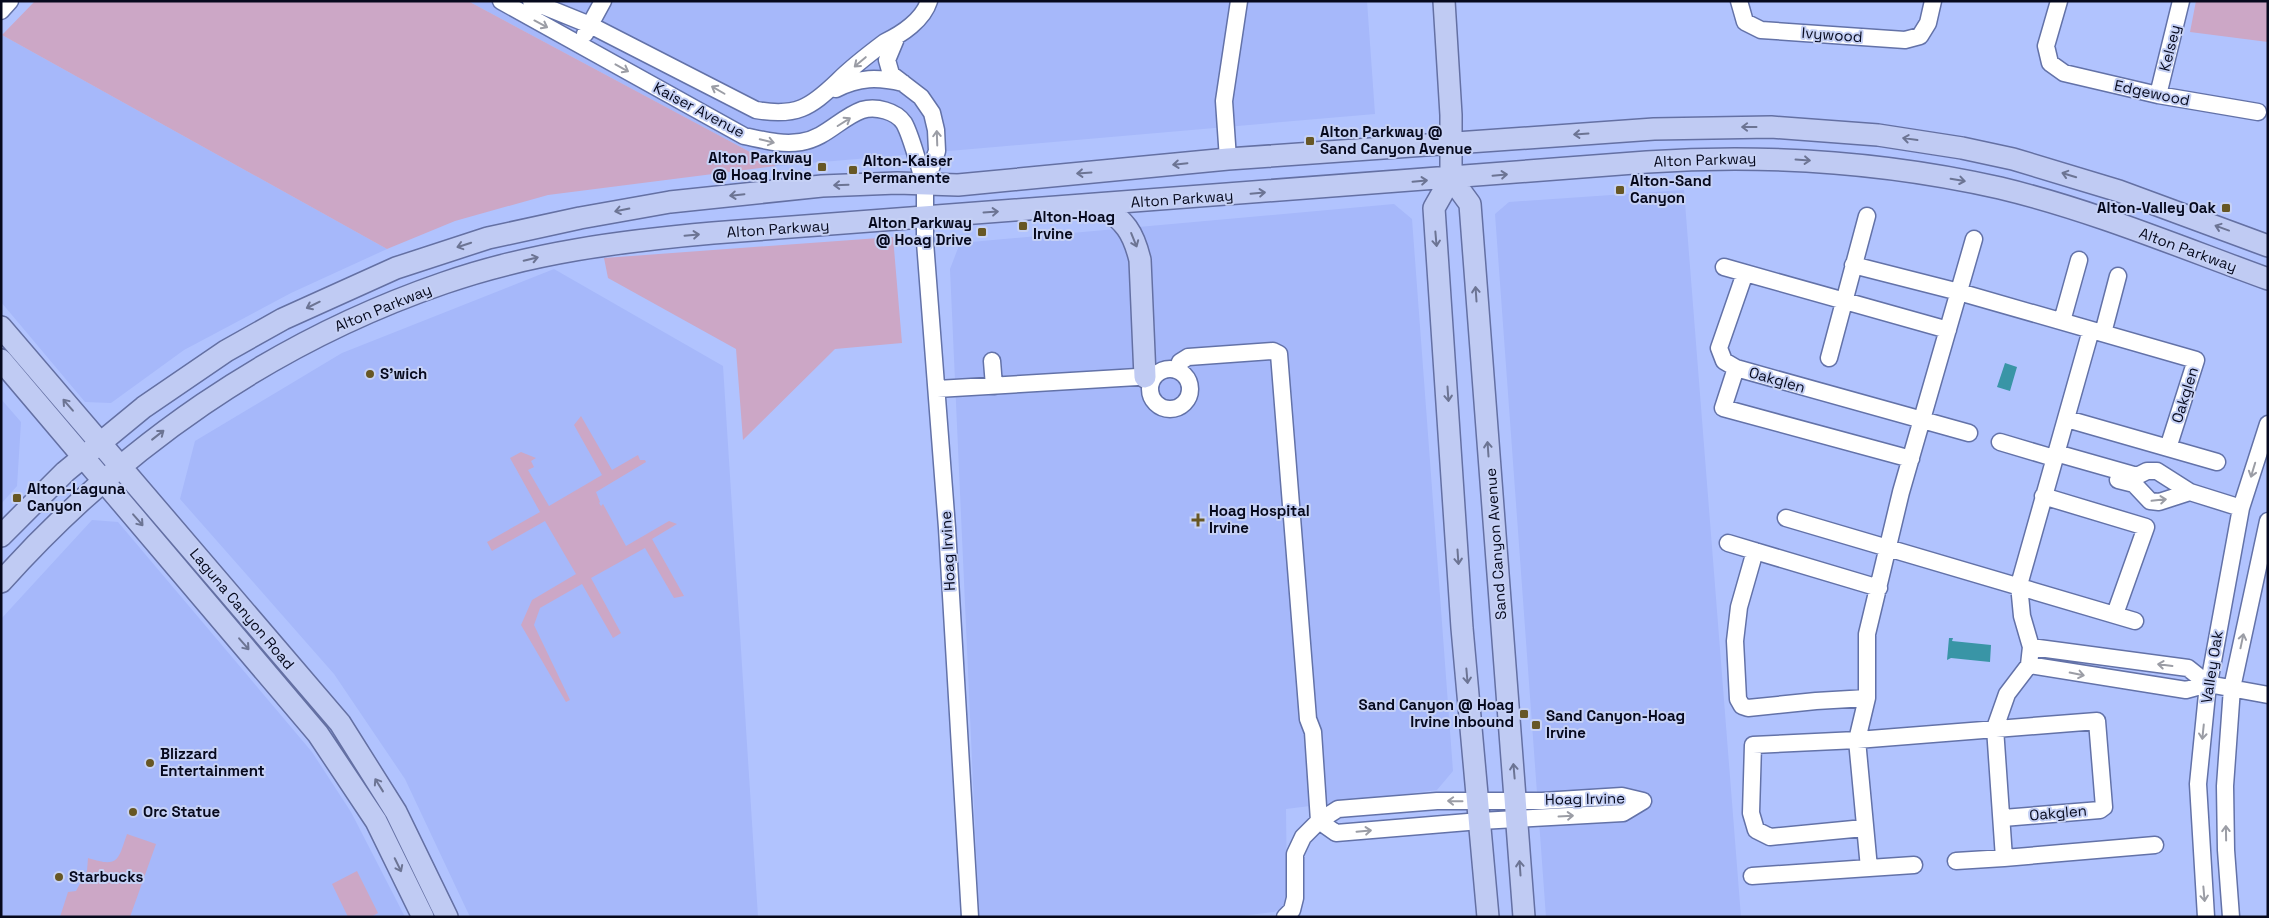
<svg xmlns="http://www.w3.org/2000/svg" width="2269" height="918" font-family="'Space Grotesk',sans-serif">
	<rect width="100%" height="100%" fill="#b1c3fe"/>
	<path fill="#a6b8fa" d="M468,1h899l8,113 -599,52z
		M1,35h1l385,214 -96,44 -107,57 -73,53 -26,-1 -84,-100z
		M1684,190l57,727h-195l-51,-703 14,-12z
		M1394,204l18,15 41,552 -16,19 -151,19 1,85 -5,14 -8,4 -43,5h-252l-29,-648 10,-26z
		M554,269l169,97 35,551h-288l-65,-138 -71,-105 -154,-175 15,-58 147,-88z
		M1,399l20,23 -4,64 -16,18z
		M92,520l26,2 194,230 39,60 54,105h-404v-298z"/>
	<path fill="#cca7c6" d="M35,1h433l308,165 -228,29 -93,26 -68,28 -385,-214z
		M2196,1h72v41l-78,-10z
		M893,237l9,106 -67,6 -92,91 -7,-91 -128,-71 -4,-20z
		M581,416l31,54 26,-15 2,5h5l1,2 -50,30 4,10 -1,1 2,3 2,-2 23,42 43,-25 8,3 -25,15 32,57 -10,2 -29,-50 -54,30 30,55 -8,5 -31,-54 -42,24 -6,17 36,75 -4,2 -45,-77 11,-25 44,-26 -31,-53 -53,30 -5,-9 53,-30 -30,-54 11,-6 15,6 -5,3 3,6 -6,3 21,36 53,-31 -28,-50z
		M127,834l29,10 -26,73h-70l8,-25 8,-1 11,-20 1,-13c31,10 30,2 39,-24z
		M357,871l21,42 -7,4h-23l-16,-33z"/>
	<path fill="#3995a6" d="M2005,363l12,4 -7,24 -13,-4z
		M1949,638h4l-1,3 39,4 -1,17 -39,-4 -4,2z"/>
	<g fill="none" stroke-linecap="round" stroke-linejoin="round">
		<defs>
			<path id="minor" d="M501,1l243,135c20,4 37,9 57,6 25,-4 39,-24 61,-32 14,-4 34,1 42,13 8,14 15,45 21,62
				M531,1l59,24 166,85c40,7 54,-2 82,-29 14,-14 31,-27 47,-39 17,-8 38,-22 44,-41
				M1739,1l6,21 16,8 144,10 15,-4 8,-13 5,-22
				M2059,1l-13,45 4,17 14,10 94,22 100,17
				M1,11l9,-10
				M585,34l18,-33
				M897,36l-10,24 4,14 30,23 11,16 4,17 1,21 -12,34v57l22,286 23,389
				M836,89c23,-12 42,-12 67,-6
				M2158,95l23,-94
				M1228,159l-4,-58 15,-100
				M1853,265l106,27 237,68 -28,88
				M1724,267l224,63
				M1745,273l-26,75 5,13 12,7 233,65
				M2062,321l17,-61
				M2091,330l-72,255 3,31 9,31 -2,18 -22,29 -12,34 9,130 151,-13
				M2103,333l15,-57
				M1829,358l38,-142
				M992,361l2,25
				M1736,368l-13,40 188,51
				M1150 389a20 20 0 1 1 40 0a20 20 0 1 1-40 0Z
				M1177,370l3,-8 8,-5 85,-6 6,3 29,365 5,13 6,89
				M937,389l217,-13
				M2067,419l150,43
				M2000,442l54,16
				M2056,453l81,23 10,-5h10l33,21 51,16
				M2118,480l16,4 16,17 9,1 31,-10
				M2043,496l103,31 -31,87
				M1786,518l349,103
				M1728,543l151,45
				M1755,551l-16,56 -4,34 3,58 4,7 6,2 68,-7 51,-3
				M2031,647l157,21 20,16 60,11
				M2029,665l157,25 22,-6
				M1319,821l17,12 144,-12 143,-8 20,-12
				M1864,828l-94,9 -14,-7 -5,-17 2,-68 104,-5 240,-19 7,86 -4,3 -97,8
				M1956,861l48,-3
				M1869,868l45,-3
				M1752,876l117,-8 -12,-128 10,-42v-64l34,-142 73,-253
				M1285,917l7,-7 3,-12v-44l8,-17 16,-16 19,-12 99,-8h105l80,-5 21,5
				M2206,917l-8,-133 9,-90 34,-186 27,-84
				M2231,917l-5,-67 -1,-64 7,-98 36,-167"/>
			<path id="major" d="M1444,1l7,114v63l-17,30 28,420 26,289
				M1451,178l19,26 54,713
				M1101,204c24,18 32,27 39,56l5,117
				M1,327l339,396 56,89 51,105
				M1,360l317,374 58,87 47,96
				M1,536l64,-64 79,-65 82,-56 57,-32 113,-51 92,-30 92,-20 90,-16 152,-16 75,-3 61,2 270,-26 426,-30 117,-2 107,8 84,13 51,11 106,32 149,55
				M1,582c121,-135 271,-240 443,-299 86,-30 178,-42 269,-50l934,-71c119,-8 237,0 353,26 92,22 180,59 268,91"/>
		</defs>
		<use href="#minor" stroke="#6372a8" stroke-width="19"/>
		<use href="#major" stroke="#6470a3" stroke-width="24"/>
		<use href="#minor" stroke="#fff" stroke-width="16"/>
		<use href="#major" stroke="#c0cbf3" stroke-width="21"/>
	</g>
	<defs><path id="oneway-shaft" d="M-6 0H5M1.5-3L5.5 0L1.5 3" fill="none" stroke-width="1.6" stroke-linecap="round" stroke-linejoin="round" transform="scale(1.25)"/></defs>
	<g stroke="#9b9da5">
		<use href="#oneway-shaft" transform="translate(541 24) rotate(28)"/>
		<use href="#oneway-shaft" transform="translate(860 62) rotate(140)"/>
		<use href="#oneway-shaft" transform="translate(622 68) rotate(29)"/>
		<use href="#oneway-shaft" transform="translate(718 90) rotate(-150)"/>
		<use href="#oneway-shaft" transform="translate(844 122) rotate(-32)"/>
		<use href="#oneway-shaft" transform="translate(937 138) rotate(-92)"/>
		<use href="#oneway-shaft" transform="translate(767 141) rotate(14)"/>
		<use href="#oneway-shaft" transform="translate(2253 470) rotate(107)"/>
		<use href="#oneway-shaft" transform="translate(2159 500) rotate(-6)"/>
		<use href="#oneway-shaft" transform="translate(2242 641) rotate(-78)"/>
		<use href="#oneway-shaft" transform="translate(2165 665) rotate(-173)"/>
		<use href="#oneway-shaft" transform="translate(2077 674) rotate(11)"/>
		<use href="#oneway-shaft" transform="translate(2203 732) rotate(96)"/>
		<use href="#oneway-shaft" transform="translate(1455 801) rotate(-179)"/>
		<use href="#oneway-shaft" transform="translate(1566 816) rotate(-3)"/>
		<use href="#oneway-shaft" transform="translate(1364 831) rotate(-5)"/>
		<use href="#oneway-shaft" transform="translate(2226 833) rotate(-91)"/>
		<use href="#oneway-shaft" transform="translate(2204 894) rotate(85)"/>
	</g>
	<g stroke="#6c7493">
		<use href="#oneway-shaft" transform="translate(1749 127) rotate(-180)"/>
		<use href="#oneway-shaft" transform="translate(1581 134) rotate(176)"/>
		<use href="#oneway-shaft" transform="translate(1910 139) rotate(-172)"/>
		<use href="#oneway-shaft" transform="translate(1803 160) rotate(4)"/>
		<use href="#oneway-shaft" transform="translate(1180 164) rotate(174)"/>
		<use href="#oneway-shaft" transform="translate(1084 173) rotate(176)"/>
		<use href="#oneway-shaft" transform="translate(1500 175) rotate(-5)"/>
		<use href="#oneway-shaft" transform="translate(2069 175) rotate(-163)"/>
		<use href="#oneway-shaft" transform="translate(1958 180) rotate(9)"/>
		<use href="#oneway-shaft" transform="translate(1420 181) rotate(-5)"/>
		<use href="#oneway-shaft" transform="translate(841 185) rotate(178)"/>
		<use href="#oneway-shaft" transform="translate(1258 193) rotate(-5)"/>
		<use href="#oneway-shaft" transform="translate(737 195) rotate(174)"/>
		<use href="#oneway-shaft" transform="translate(622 210) rotate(169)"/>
		<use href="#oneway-shaft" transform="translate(991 212) rotate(-4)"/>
		<use href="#oneway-shaft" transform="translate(2222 228) rotate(-160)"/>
		<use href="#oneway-shaft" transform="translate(692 235) rotate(-5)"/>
		<use href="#oneway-shaft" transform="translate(1436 239) rotate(85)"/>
		<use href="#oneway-shaft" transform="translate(1134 240) rotate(68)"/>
		<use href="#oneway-shaft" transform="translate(464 245) rotate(162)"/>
		<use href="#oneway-shaft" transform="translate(531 259) rotate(-13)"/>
		<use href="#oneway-shaft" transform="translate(1476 294) rotate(-94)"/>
		<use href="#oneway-shaft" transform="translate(313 305) rotate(154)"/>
		<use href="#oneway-shaft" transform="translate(1448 394) rotate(86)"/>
		<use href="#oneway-shaft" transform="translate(68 405) rotate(-131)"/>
		<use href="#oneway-shaft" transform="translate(158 435) rotate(-38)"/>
		<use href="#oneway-shaft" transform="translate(1488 449) rotate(-94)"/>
		<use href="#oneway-shaft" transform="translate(138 520) rotate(49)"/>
		<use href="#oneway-shaft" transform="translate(1458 557) rotate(86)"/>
		<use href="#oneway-shaft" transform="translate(244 644) rotate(49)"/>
		<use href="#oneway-shaft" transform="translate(1467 676) rotate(85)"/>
		<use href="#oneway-shaft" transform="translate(1514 771) rotate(-95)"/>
		<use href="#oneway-shaft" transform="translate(379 785) rotate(-122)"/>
		<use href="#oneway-shaft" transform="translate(398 865) rotate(64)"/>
		<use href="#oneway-shaft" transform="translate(1520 868) rotate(-94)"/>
	</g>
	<g fill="#675724" stroke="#c6d1f5" stroke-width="2">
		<rect x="1305" y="136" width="10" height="10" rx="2.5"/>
		<rect x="817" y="162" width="10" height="10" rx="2.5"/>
		<rect x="848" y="165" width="10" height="10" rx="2.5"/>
		<rect x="1615" y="185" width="10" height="10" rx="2.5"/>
		<rect x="2221" y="203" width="10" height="10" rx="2.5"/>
		<rect x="1018" y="221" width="10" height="10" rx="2.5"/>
		<rect x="977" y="227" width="10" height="10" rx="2.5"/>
		<circle cx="370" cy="374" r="5"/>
		<rect x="12" y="493" width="10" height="10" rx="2.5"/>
		<path d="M1195.5 512.5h5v5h5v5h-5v5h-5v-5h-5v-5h5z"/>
		<rect x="1519" y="709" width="10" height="10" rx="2.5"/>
		<rect x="1531" y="720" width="10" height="10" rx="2.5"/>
		<circle cx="150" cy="763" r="5"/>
		<circle cx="133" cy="812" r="5"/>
		<circle cx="59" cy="877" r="5"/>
	</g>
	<g text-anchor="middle" stroke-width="4" stroke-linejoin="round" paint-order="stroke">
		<g font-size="15" fill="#06091d" stroke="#c6d1f5">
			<text transform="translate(1832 35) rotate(4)" y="5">Ivywood</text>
			<text transform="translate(2170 48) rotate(-76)" y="5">Kelsey</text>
			<text transform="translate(2152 93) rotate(12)" y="5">Edgewood</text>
			<text transform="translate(699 110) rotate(28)" y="5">Kaiser Avenue</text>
			<text transform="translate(1705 160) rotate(-2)" y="5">Alton Parkway</text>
			<text transform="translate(1182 199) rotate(-4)" y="5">Alton Parkway</text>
			<text transform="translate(778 229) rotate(-4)" y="5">Alton Parkway</text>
			<text transform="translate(2188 250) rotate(20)" y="5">Alton Parkway</text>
			<text transform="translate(383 308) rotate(-22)" y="5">Alton Parkway</text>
			<text transform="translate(1777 380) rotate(16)" y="5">Oakglen</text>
			<text transform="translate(2185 395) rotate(-73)" y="5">Oakglen</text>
			<text transform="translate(1496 544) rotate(-94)" y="5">Sand Canyon Avenue</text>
			<text transform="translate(948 551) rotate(-93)" y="5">Hoag Irvine</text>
			<text transform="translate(242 609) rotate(50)" y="5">Laguna Canyon Road</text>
			<text transform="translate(2212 667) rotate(-81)" y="5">Valley Oak</text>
			<text transform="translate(1585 799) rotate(-1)" y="5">Hoag Irvine</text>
			<text transform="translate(2058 813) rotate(-5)" y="5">Oakglen</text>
		</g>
		<g font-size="15" font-weight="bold" fill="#06091d" stroke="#c6d1f5" text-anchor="start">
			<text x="1320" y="137">Alton Parkway @<tspan x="1320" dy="17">Sand Canyon Avenue</tspan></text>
			<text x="812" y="163" text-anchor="end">Alton Parkway<tspan x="812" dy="17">@ Hoag Irvine</tspan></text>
			<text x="863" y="166">Alton-Kaiser<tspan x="863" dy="17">Permanente</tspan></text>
			<text x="1630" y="186">Alton-Sand<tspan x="1630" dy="17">Canyon</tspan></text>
			<text x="2216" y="213" text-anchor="end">Alton-Valley Oak</text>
			<text x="1033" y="222">Alton-Hoag<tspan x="1033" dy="17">Irvine</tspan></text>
			<text x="972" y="228" text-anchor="end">Alton Parkway<tspan x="972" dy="17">@ Hoag Drive</tspan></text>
			<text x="380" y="379">S'wich</text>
			<text x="27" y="494">Alton-Laguna<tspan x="27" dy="17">Canyon</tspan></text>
			<text x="1209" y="516">Hoag Hospital<tspan x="1209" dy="17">Irvine</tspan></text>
			<text x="1514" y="710" text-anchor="end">Sand Canyon @ Hoag<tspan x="1514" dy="17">Irvine Inbound</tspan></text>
			<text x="1546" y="721">Sand Canyon-Hoag<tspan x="1546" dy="17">Irvine</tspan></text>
			<text x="160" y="759">Blizzard<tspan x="160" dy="17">Entertainment</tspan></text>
			<text x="143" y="817">Orc Statue</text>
			<text x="69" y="882">Starbucks</text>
		</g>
	</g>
	<rect width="2269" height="918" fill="none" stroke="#06091d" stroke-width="5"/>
</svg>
